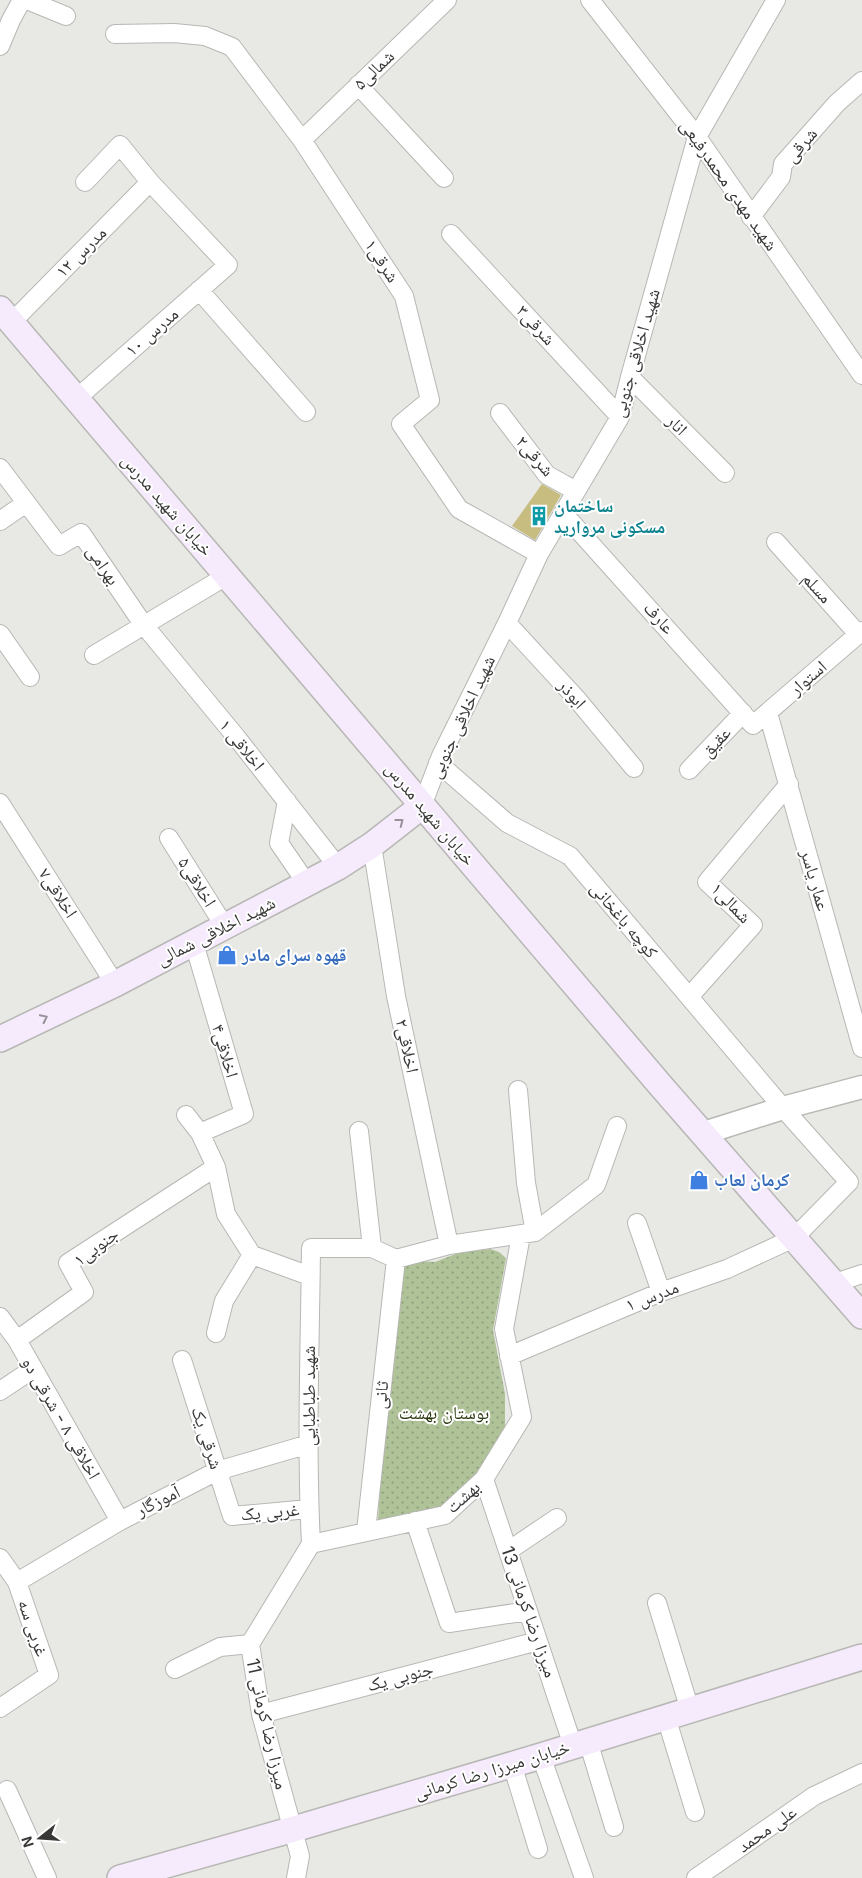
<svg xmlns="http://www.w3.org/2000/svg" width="862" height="1878" font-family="Inter,'Noto Naskh Arabic',sans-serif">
	<defs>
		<pattern id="park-dots" width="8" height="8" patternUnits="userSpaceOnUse" patternTransform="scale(1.25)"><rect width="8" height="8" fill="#afc298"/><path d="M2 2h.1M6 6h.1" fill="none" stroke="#8f9f7d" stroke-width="1.8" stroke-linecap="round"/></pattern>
	</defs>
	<rect width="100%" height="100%" fill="#e8e8e5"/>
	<path fill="url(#park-dots)" d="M490,1249l9,3 7,6 -13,72 12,64v32l-23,43 -36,37 -68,16 5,-89 19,-173 33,2 23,-9z"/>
	<path fill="#c8bd80" d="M542,484l19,11 -26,45 -23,-14z"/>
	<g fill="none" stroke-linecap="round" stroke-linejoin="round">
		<defs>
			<path id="minor" d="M27,0l39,16
				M590,0l107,137 165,238
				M115,34l59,-1 31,3 27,11 70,93 102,156 26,104 -29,24 58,85 80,45
				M0,46l11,-26 11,-20
				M358,85l86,93
				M302,140l145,-140
				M751,217l30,-40 2,-13 54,-61 25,-22
				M451,234l169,183
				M199,290l107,122
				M12,322l138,-140
				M630,377l95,96
				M76,399l152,-134 -78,-83 -30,-37 -35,37
				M500,413l47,62 29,16
				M0,468l59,78 22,-13 62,91 94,114 101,129
				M563,513l190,212 109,-94
				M0,521l26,-18
				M776,542l82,92
				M507,623l69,75 58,70
				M0,634l30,43
				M94,655l134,-80
				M768,713l94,335
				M438,763l69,60 63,33 213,252 66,74 -55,56 -67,31 -66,23 -152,64
				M689,770l54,-57
				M287,801l-8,42 28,41
				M0,803l115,181
				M422,806l19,-50 66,-133 32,-69 81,-137 10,-40 67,-240 79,-137
				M169,838l56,89
				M372,845l24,151 53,249
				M194,943l50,171 -44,19
				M689,997l64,-72 -46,-43 82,-98
				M518,1090l8,93 9,49
				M186,1115l14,18 16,34 10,47 26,41 -28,46 -8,32
				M359,1131l13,117
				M637,1223l24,69
				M252,1255l58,21
				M835,1283l27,-9
				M0,1317l17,23 103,181
				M17,1340l67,-48 -16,-29 148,-96
				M182,1360l50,156 77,-7
				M0,1391l33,-22
				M484,1479l89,267
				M415,1521l34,102 79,-12
				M366,1531l30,-272
				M311,1544c-5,-99 -1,-197 0,-296h61l24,11 53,-14 86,-13 61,-47 21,-59
				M311,1544l134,-29 39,-36 38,-62 -18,-88 17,-94
				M508,1551l49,-33
				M0,1558l17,24 32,93 -49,33
				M17,1582l103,-61 97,-50 92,-27
				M657,1603l33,107
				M175,1669l45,-22 30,-3
				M261,1714l277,-73
				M666,1717l29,95
				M588,1741l26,86
				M541,1756l43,122
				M512,1764l26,85
				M7,1790l40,88
				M296,1878l4,-22 -39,-142 -11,-70 61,-100
				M696,1878l118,-82 48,-23"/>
			<path id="tertiary" d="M704,1133l79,-25 79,-21"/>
			<path id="secondary" d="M0,309l661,777 201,230
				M0,1039l115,-55 223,-117 34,-22 50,-39
				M120,1878l174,-49 247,-73 321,-99"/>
		</defs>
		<use href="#minor" stroke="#b7b7b4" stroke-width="20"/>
		<use href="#tertiary" stroke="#b7b7b4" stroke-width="25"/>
		<use href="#secondary" stroke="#b7b7b4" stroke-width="28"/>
		<use href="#minor" stroke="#fff" stroke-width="18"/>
		<use href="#tertiary" stroke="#fff" stroke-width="22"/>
		<use href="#secondary" stroke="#f6ebfd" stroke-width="25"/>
	</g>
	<defs><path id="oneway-chevron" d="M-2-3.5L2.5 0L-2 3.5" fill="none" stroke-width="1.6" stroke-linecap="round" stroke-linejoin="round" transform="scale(1.25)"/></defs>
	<g stroke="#97929a">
		<use href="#oneway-chevron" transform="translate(400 822) rotate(-38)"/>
		<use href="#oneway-chevron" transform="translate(44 1018) rotate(-26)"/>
	</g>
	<defs>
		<symbol id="building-bare" viewBox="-9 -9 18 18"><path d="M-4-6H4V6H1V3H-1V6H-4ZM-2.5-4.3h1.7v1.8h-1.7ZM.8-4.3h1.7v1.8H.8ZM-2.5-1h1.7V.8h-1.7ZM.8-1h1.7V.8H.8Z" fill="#0f9aa8" stroke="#fff" stroke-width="2.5" paint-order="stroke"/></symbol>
		<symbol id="shop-bare" viewBox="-9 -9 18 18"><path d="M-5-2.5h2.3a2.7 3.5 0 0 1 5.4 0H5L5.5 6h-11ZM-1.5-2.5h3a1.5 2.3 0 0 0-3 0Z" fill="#3f7fe0" stroke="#fff" stroke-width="2.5" paint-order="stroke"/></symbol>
	</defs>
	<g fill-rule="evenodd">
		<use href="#building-bare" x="525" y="502" width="28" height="28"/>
		<use href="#shop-bare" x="213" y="941" width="28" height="28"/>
		<use href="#shop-bare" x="685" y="1166" width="28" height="28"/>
	</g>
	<g text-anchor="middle" stroke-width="4" stroke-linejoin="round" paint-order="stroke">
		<g font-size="18" fill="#383837" stroke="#fff">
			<text transform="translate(374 70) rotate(-44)" y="6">شمالی۵</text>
			<text transform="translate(801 145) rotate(-49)" y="6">شرقی</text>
			<text transform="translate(729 185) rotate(55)" y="6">شهید مهدی محمدرفیعی</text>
			<text transform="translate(81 252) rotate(-45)" y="6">مدرس ۱۲</text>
			<text transform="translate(382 261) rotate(57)" y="6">شرقی۱</text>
			<text transform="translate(536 325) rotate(47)" y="6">شرقی۳</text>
			<text transform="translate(152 332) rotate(-41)" y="6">مدرس ۱۰</text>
			<text transform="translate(636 353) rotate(-74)" y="6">شهید اخلاقی جنوبی</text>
			<text transform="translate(677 425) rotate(45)" y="6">انار</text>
			<text transform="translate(535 456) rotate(49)" y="6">شرقی۲</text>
			<text transform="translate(167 505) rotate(49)" y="6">خیابان شهید مدرس</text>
			<text transform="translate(103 565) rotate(56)" y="6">بهرامی</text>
			<text transform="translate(817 588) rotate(48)" y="6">مسلم</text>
			<text transform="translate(659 618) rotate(48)" y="6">عارف</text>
			<text transform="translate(808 678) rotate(-41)" y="6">استوار</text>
			<text transform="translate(572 694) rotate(49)" y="6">ابوذر</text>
			<text transform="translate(462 717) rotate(-65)" y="6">شهید اخلاقی جنوبی</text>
			<text transform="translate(716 742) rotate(-47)" y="6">عقیق</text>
			<text transform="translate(242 745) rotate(51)" y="6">اخلاقی ۱</text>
			<text transform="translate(430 814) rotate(50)" y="6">خیابان شهید مدرس</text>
			<text transform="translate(815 880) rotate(74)" y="6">عمار یاسر</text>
			<text transform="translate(197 882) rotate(58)" y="6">اخلاقی۵</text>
			<text transform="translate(58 893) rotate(57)" y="6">اخلاقی۷</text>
			<text transform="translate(731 903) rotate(46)" y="6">شمالی۱</text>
			<text transform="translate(624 920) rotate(50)" y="6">کوچه باغخانی</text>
			<text transform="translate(216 931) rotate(-27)" y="6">شهید اخلاقی شمالی</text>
			<text transform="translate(407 1046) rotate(78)" y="6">اخلاقی۲</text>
			<text transform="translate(225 1051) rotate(74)" y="6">اخلاقی۴</text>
			<text transform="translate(96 1247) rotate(-37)" y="6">جنوبی۱</text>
			<text transform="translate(652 1296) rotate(-21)" y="6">مدرس ۱</text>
			<text transform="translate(381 1395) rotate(-84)" y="6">ثانی</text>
			<text transform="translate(309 1396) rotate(-90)" y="6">شهید طباطبایی</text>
			<text transform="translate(61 1418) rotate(60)" y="6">اخلاقی ۸ - شرقی دو</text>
			<text transform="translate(207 1438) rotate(72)" y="6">شرقی یک</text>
			<text transform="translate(463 1497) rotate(-42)" y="6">بهشت</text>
			<text transform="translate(158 1501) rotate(-27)" y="6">آموزگار</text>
			<text transform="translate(270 1512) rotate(-5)" y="6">غربی یک</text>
			<text transform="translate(529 1612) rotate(71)" y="6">میرزا رضا کرمانی 13</text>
			<text transform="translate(33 1628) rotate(71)" y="6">غربی سه</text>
			<text transform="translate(400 1677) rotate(-15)" y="6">جنوبی یک</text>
			<text transform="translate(267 1724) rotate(77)" y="6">میرزا رضا کرمانی 11</text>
			<text transform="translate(492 1770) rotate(-17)" y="6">خیابان میرزا رضا کرمانی</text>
			<text transform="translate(767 1829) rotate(-35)" y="6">علی محمد</text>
		</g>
		<g font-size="18" font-weight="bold" fill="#0d838f" stroke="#fff" text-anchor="start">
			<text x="554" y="512">ساختمان<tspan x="554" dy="21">مسکونی مروارید</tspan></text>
		</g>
		<g font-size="18" font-weight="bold" fill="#366cbe" stroke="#fff" text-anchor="start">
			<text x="242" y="961">قهوه سرای مادر</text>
			<text x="714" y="1186">کرمان لعاب</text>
		</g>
		<g font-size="18" fill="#27360d" stroke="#fff">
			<text x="444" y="1419">بوستان بهشت</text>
		</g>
	</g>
	<g transform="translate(40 1838) rotate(253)" stroke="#ffffff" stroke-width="4" paint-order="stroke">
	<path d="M0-4L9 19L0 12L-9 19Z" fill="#383837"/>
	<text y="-8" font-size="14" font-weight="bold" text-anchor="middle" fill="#383837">N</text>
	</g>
</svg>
